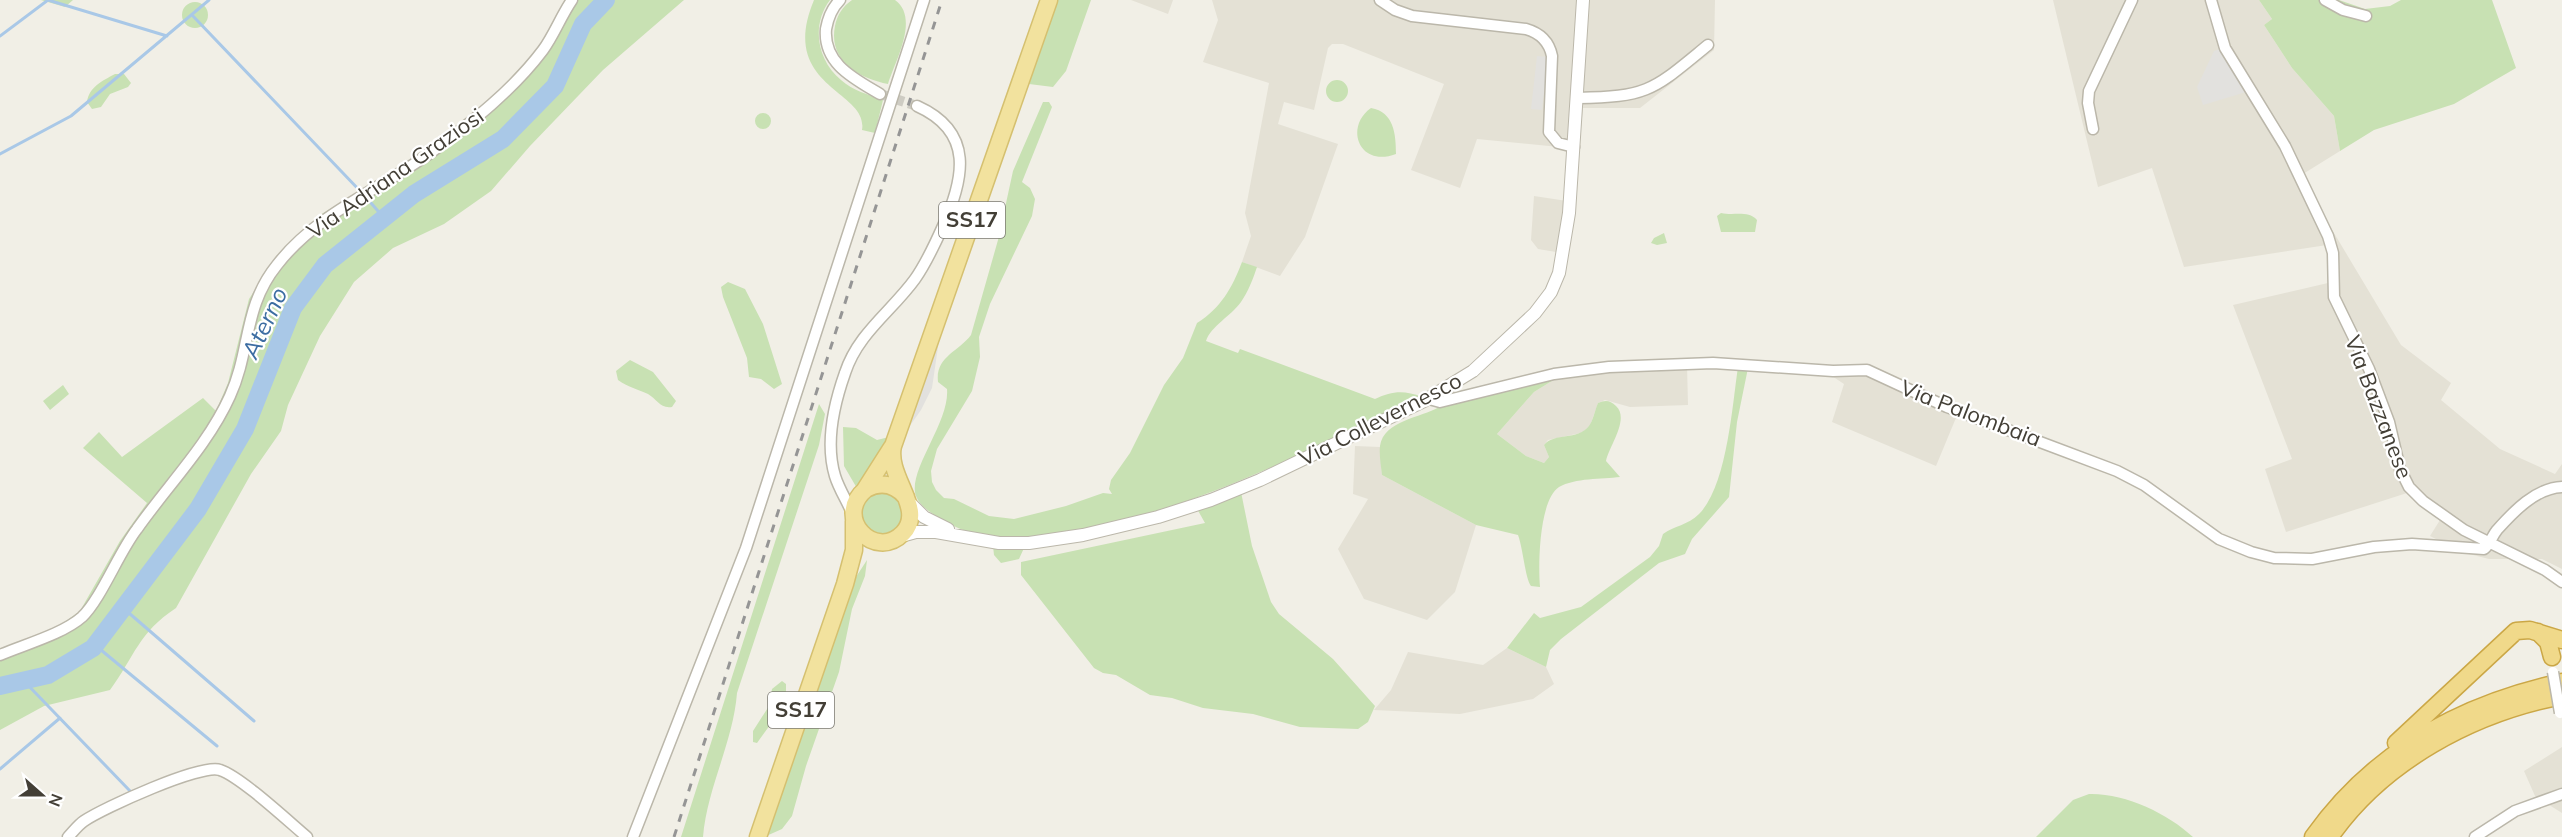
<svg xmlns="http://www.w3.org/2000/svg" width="2562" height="837" font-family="Mulish,sans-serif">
	<rect width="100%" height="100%" fill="#f1efe6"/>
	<path fill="#e4e1d5" d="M1131,0h42l-5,14z
		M1212,0h503l-1,50 -74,58h-57l-4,41 -102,-10 -17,49 -49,-18 33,-86 -101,-40h-11l-4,4 -14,62 -30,-8 -6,22 60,20 -33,93 -25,39 -38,-14 9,-26 -6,-23 24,-130 -66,-21 15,-42z
		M2053,0h206l13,19 -8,6 28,43 42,48 6,35 -37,23 25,49 73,122 50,38 -10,17 59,49 55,25 7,-10v105l-20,-10h-53l-28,-7 -31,-16 10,-16 -33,-27 -121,39 -21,-63 27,-10 -59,-154 95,-22 -1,-38 -143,22 -32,-99 -54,19z
		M1534,196l33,5 -5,52 -24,-4 -7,-9z
		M1687,365l1,40 -58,2 -25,-7 -7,3 -8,23 -9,7 -33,7 -4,5 5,12 -5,6 -18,-7 -29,-22 37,-42 26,-16z
		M1865,371l93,42 -22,53 -104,-44 12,-38 -15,-10z
		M1355,446l25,1 2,28 94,50 -21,67 -28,28 -63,-21 -26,-50 30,-50 -15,-5z
		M1507,648l39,19 8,17 -21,15 -73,15 -86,-4 17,-20 17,-38 75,13z
		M2562,747v66l-27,-17 -11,-25z"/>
	<path fill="#c8e1b3" d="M41,0h32l-8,7z
		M566,0h118l-81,70 -73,76 -39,45 -47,33 -51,24 -39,34 -34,54 -32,69 -7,26 -30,43 -75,134c-38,25 -41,48 -66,82l-66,16 -44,24v-79l59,-25 21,-15 40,-70 27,-38 -64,-55 16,-16 23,25 81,-59 13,13 12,-28 21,-84 26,-40 45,-44 107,-64 59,-47 52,-55z
		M814,0h16c-19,25 -13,60 11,80 11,10 28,15 42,20l-8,33 -13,-3c7,-40 -85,-42 -48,-130z
		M852,0h43c25,18 0,61 -7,84 -29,-6 -60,-23 -53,-58 2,-11 8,-20 17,-26z
		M1058,0h33l-25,71 -13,16 -24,-3z
		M2259,0h80l26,9 25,-3 11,-6h91l24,68 -62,36 -80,26 -34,21 -6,-35 -42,-48 -28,-43 8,-6z
		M182 15a13 13 0 1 1 26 0a13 13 0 1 1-26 0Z
		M115,74h9l7,9 -3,4 -18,7 -9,13 -9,2 -5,-7c2,-15 15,-21 28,-28z
		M1326 91a11 11 0 1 1 22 0a11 11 0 1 1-22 0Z
		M1043,102h6l3,5 -30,75 8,6 5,11 -3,17 -42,88 -11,33 1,20 -8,34 -35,58 -6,22 1,11 4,8 8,8 10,1 35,17 25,3 52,-13 37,-13 9,1 -3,-5 2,-9 19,-27 34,-68 19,-27 14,-35c24,-15 35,-35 45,-61l15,5c-4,12 -9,25 -16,35 -10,14 -30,24 -35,39l32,12 2,-4 135,50c17,-8 29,-9 47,-2 -102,48 -375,192 -479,123 -10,-6 -23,-13 -27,-24 -9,-25 34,-74 31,-107l-9,-7c-3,-25 20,-30 33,-47l27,-95 15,-69z
		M1371,108c23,4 25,26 25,46 -37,14 -52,-27 -25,-46z
		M755 121a8 8 0 1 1 16 0a8 8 0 1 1-16 0Z
		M1721,213c13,3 27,-3 36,7l-2,12h-34l-4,-16z
		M1664,233l3,10 -10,2 -6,-2 3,-5z
		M728,282l17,7 18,35 19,60 -8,5 -13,-10 -12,-2 -2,-19 -24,-61 -2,-10z
		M630,360l23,12 23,29 -4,6c-12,2 -15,-8 -24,-13 -11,-5 -20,-7 -30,-14l-2,-9z
		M1738,367l10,1 -11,54 -8,75 -37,42 -7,15 -26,9 -98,76 -11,11 -4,17 -39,-19 27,-35 6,5 41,-11 69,-50 9,-11 4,-12c11,-8 25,-9 36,-20 28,-28 33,-107 39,-147z
		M1560,376l-26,16 -37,42 29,22 18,7 5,-6 -5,-12c11,-13 33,-4 45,-19 4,-5 6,-16 9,-23 7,-3 12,-3 18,3 14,13 -7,40 -10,55l14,16c-18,2 -45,1 -61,10 -20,13 -21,78 -19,100l-9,-1c-6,-8 -8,-38 -13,-51l-42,-10 -94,-50c-1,-9 -3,-20 -2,-29 4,-26 41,-28 59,-39z
		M63,385l6,9 -19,16 -7,-9z
		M819,404l6,10 -6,31 -82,248c-4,50 -30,95 -34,144h-22z
		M843,427l13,1 21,12 12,-3 -31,53 -14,-24z
		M881,491l18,7 5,22 -13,14h-19l-13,-20 8,-18z
		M1241,492l11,54 19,56 8,12 54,45 42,47 -7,16 -10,7 -58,-2 -47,-13 -50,-6 -31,-10 -22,-3 -34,-20 -13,-2 -9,-5 -73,-93v-13l184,-39 -9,-16z
		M993,546l31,2 -5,11 -18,4 -7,-8z
		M867,560l-2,16 -13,33 -13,63 -33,94 -14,50 -10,13 -18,8 84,-242 8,-18z
		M782,681l4,3v11l-12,14 -4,16 -13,18 -4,-1v-11l16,-25 3,-17z
		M2089,794c36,-1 78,19 104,43h-157l37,-37z"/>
	<path fill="#e2e1de" d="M2220,49l26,43 -43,13 -6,-18 17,-36z
		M1537,56l11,1 -6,53 -11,-1z
		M939,340l-7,48 -11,22 -14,20z"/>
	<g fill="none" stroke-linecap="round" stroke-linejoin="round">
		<path stroke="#a9c8e7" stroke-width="3" d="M192,15l170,178
			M0,36l48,-36 119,36
			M0,154l71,-38 138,-116
			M365,196l19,22
			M122,607l132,114
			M95,645l122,101
			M23,680l108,112
			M0,769l60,-51"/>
		<path stroke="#a9c8e7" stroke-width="18" d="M0,686l48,-11 45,-27 105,-139 47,-80 48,-121 32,-43 89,-71 89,-55 52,-53 28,-62 23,-24"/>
		<path stroke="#ceccc3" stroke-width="10" stroke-dasharray="10 5" stroke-linecap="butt" d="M880,94l37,12"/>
		<defs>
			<path id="minor" d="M840,0c-8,8 -12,18 -14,29 -3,35 29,50 54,65
				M1380,0l15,10 17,6 114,13c14,4 23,12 26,27l-3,76 9,11 16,4
				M2211,0l14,48 60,98 43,90 5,17 1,44 35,72 20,53 11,47 9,18 14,14 41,29 81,40 17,12
				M2325,0l18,10 23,6
				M1578,98c72,-1 76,-9 130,-53
				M2093,129l-5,-26 1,-12 43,-91
				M1429,399l11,3 114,-28 55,-7 104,-4 120,8 34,-1 80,37 170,64 27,14 75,54 32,13 23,6 38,1 62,-12 38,-3 72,5c6,-5 8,-13 13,-19 17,-19 39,-42 65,-43
				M852,513c-5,-12 -13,-24 -17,-37 -10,-33 -1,-72 10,-103 13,-40 47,-62 70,-94 12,-17 20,-35 28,-53 21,-47 32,-94 -26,-120
				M0,655c23,-10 63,-21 82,-38 19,-18 37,-65 55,-88 31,-44 71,-84 93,-133 21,-46 13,-89 47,-131 41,-53 103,-75 156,-114 39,-29 80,-61 110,-101 11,-15 18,-34 29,-50
				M68,837c5,-5 10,-12 16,-16 19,-13 118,-58 136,-51 21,7 68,51 87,67
				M633,837l113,-289 178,-548
				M2475,837l40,-26 47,-17"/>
			<path id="tertiary" d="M909,502l15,15 24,12
				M898,537l18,-5h20l63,11h30l54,-8 75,-18 53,-17 49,-20 164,-79 49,-30 62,-58 16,-21 8,-19 10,-60 14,-213"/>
			<path id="primary" d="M864,491l28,-44
				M906,497c-11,-13 -25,-16 -40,-8 -34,28 9,73 37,44 23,-24 -17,-56 -10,-87l156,-446
				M758,837l87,-253 9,-34v-29"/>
			<path id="trunk" d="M2538,632l10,10 4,15
				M2396,743l120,-112 14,-1 32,10
				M2313,837c61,-86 148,-133 249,-155
				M2330,837c53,-76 143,-124 232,-141"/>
		</defs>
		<use href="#minor" stroke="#bbb7aa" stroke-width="13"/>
		<use href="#tertiary" stroke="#bbb7aa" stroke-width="14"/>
		<use href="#primary" stroke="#d5c070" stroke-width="19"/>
		<use href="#trunk" stroke="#cba746" stroke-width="19"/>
		<use href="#minor" stroke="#fff" stroke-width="10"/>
		<use href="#tertiary" stroke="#fff" stroke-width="12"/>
		<use href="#primary" stroke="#f2e29e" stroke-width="16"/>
		<use href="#trunk" stroke="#f0d98a" stroke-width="16"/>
		<path stroke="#959595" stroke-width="3" stroke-dasharray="8 8" stroke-linecap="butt" d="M674,837l268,-837"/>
		<defs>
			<path id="minor-bridge" d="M2553,672l7,41"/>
		</defs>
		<use href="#minor-bridge" stroke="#bbb7aa" stroke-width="13" stroke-linecap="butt"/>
		<use href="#minor-bridge" stroke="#fff" stroke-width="10"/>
	</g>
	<g text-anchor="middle" stroke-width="4.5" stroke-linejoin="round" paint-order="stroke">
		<g fill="#fff" stroke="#7b7972" stroke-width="1.5">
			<rect x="939" y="202" width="66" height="36" rx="4.5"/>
			<rect x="768" y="692" width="66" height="36" rx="4.5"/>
		</g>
		<g font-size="21" font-weight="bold" fill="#433f36">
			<text x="972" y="227">SS17</text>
			<text x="801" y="717">SS17</text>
		</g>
		<g font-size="22" fill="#433f36" stroke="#fff">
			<text transform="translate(395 173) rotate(-35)" y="8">Via Adriana Graziosi</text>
			<text transform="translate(2379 407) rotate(69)" y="8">Via Bazzanese</text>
			<text transform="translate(1971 413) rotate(21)" y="8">Via Palombaia</text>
			<text transform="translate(1380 419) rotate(-27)" y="8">Via Collevernesco</text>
		</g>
		<g font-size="24" font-style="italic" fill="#3c6da2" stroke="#fff">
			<text transform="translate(265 323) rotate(-65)" y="8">Aterno</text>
		</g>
	</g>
	<g transform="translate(42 795) rotate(111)" stroke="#ffffff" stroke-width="4.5" paint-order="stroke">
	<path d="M0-4.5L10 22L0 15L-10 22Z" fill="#433f36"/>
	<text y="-9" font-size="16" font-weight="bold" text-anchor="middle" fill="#433f36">N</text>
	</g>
</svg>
